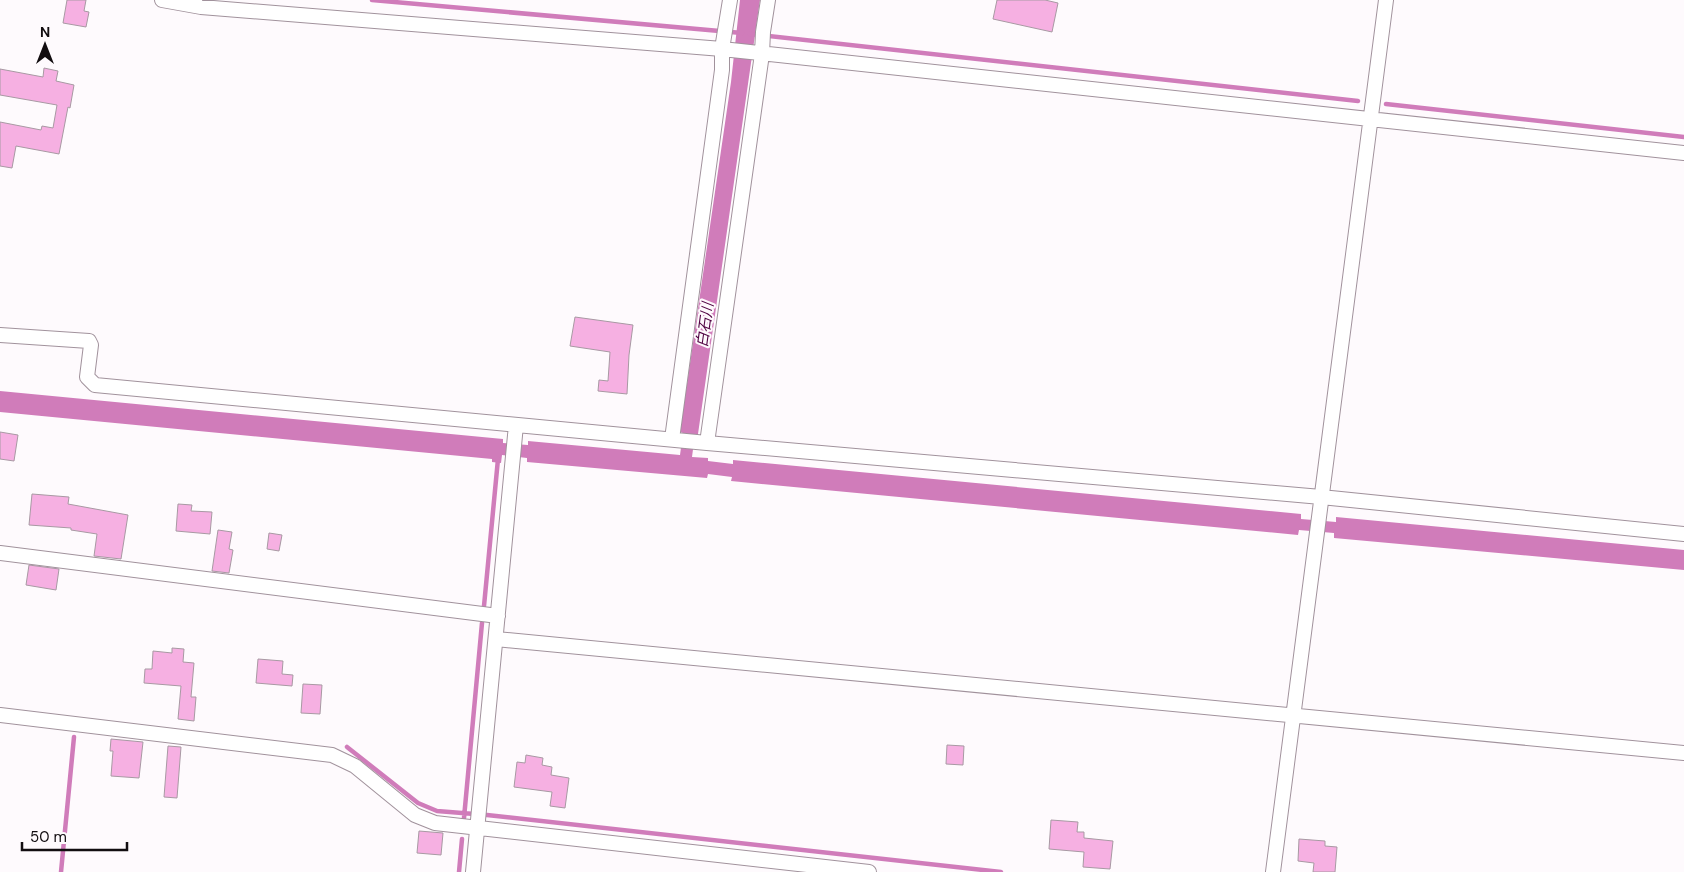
<svg xmlns="http://www.w3.org/2000/svg" width="1684" height="872" font-family="'DM Sans','Noto Sans JP',sans-serif">
	<rect width="100%" height="100%" fill="#fefafd"/>
	<path fill="#d07cba" d="M740,0h20l-62,434h-3l-3,23 16,1v3l25,3v-4l568,54v5l35,3v-5l348,33v20l-350,-32v-5l-35,-3 -1,5 -567,-54 1,-4 -24,-3 -1,4 -180,-16v-4l-25,-3 -1,8 -9,-1v-3l-492,-47v-21l503,48v4l25,2v-4l152,14 3,-22 -3,-1 51,-350z"/>
	<g fill="none" stroke-linecap="round" stroke-linejoin="round">
		<path stroke="#d07cba" stroke-width="4.5" d="M372,0l370,33
			M750,34l608,67
			M1386,104l298,33
			M484,606l14,-147
			M347,747l71,56 19,8 50,4 514,57
			M464,818l18,-195
			M61,872l13,-135
			M459,872l3,-33"/>
	</g>
	<path fill="#f6b0e2" stroke="#a899a3" d="M67,0h19l-2,11 5,1 -3,15 -23,-4z
		M997,0h48l13,3 -6,29 -59,-13z
		M44,68l14,3 -2,10 18,4 -4,23 -2,-1 -9,47 -43,-8 -4,22 -12,-2v-44l41,8 1,-4 11,2 4,-23 -57,-10v-26l43,8z
		M575,317l58,8 -4,30 -2,39 -29,-3 1,-11 9,1 2,-29 -40,-6z
		M0,432l18,3 -4,26 -14,-2z
		M32,494l37,3 -1,7 60,11 -7,44 -27,-3 3,-22 -26,-4v-2l-42,-3z
		M178,504l14,1 -1,6 21,1 -2,22 -34,-3z
		M218,530l14,2 -3,17 4,1 -4,23 -17,-2z
		M269,533l13,2 -3,16 -12,-2z
		M29,565l30,4 -3,21 -30,-5z
		M172,648l12,1 -1,13 11,1 -3,34h5l-2,24 -16,-2 3,-33 -37,-3 1,-14h7l1,-18 19,2z
		M258,659l25,2 -1,13 11,1 -1,11 -36,-3z
		M303,684l19,1 -2,29 -19,-1z
		M111,739l32,3 -4,36 -28,-2 2,-25h-3z
		M947,745l17,1 -1,19 -17,-1z
		M168,746l13,1 -4,51 -13,-1z
		M526,755l17,3 -1,7 10,2 -1,8 18,3 -4,30 -15,-2 2,-14 -38,-5 3,-25 8,1z
		M1051,820l27,2 -1,10h7v6l29,3 -3,28 -27,-2 1,-15 -35,-3z
		M419,831l24,2 -2,22 -24,-2z
		M1299,839l26,2v5l12,1 -2,25h-22l1,-9 -16,-2z"/>
	<g fill="none" stroke-linecap="round" stroke-linejoin="round">
		<defs>
			<path id="minor" d="M162,0l39,7 521,42 962,104
				M0,335l89,6 2,4 -4,32 8,8 612,58 614,54 363,37
				M672,439l50,-369v-21l8,-49
				M707,443l55,-389 1,-22 5,-32
				M0,553l498,63
				M496,639l1188,114
				M0,715l332,40 23,11 60,49 20,8 434,49
				M473,872l43,-447
				M1273,872l113,-872"/>
		</defs>
		<use href="#minor" stroke="#a1929c" stroke-width="16"/>
		<use href="#minor" stroke="#fff" stroke-width="14"/>
	</g>
	<g text-anchor="middle" stroke-width="4" stroke-linejoin="round" paint-order="stroke">
		<g font-size="15" font-style="italic" fill="#4e0040" stroke="#fefafd">
			<text transform="translate(705 325) rotate(-82)" y="5">白石川</text>
		</g>
	</g>
	<g transform="translate(45 45)" stroke="#fefafd" stroke-width="4" paint-order="stroke">
	<path d="M0-4L9 19L0 12L-9 19Z" fill="#120d10"/>
	<text y="-8" font-size="14" font-weight="bold" text-anchor="middle" fill="#120d10">N</text>
	</g>
	<path d="M22 842v8h105v-8" fill="none" stroke="#120d10" stroke-width="2.5"/>
	<text x="30" y="842" font-size="15" fill="#120d10" stroke="#fefafd" stroke-width="4" paint-order="stroke">50 m</text>
</svg>
